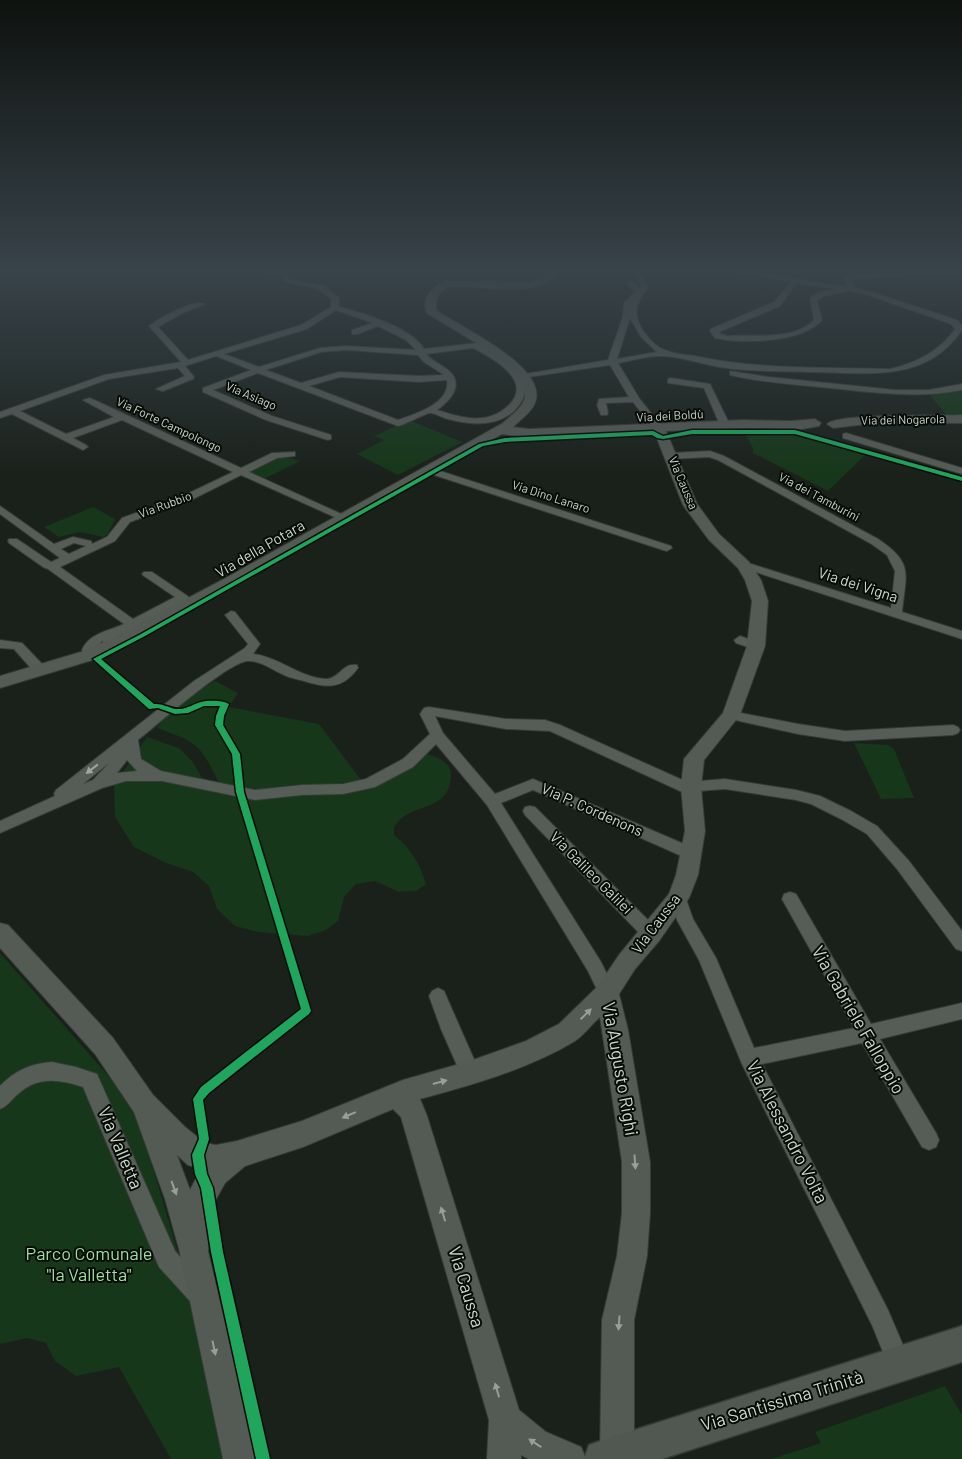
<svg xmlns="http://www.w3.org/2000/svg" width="962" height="1459" font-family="Barlow,sans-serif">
	<rect width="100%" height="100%" fill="#1a211b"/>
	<path fill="#16371a" d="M962,388v29h-14l-19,-23z
		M409,420l53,22 -64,33 -41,-21 27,-14 -10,-4z
		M744,432l52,1 41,8 31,11 -40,39 -75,-38v-5z
		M275,455l25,6 -38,19 -17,-10z
		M93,507l22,12 -7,15 -5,3 -22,-5 -22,5 -15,-10z
		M215,681l23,12 -9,14 90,17 42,56c-40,18 -100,12 -142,3 -19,-39 -22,-41 -62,-55 15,-22 35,-34 58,-47z
		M147,737l32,11 13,13 17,28 133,3 81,-39c12,3 28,8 28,22 -1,34 -30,28 -49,43 -3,2 -5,6 -8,9v8c17,13 26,29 32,49l-10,7 -17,1 -24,-11 -19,3 -12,13 -6,24 -12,9 -18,6 -50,-4 -23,-6 -18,-17 -8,-23 -16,-14 -27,-9 -32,-16 -19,-30 -1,-32z
		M854,743l34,2 6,4 20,49 -33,1z
		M0,953l134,152 54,181 43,173h-60l-52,-92 -43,9 -21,-15 -9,-18 -19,-5 -27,6z
		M945,1386l17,29v44h-191l50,-16 -6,-11z"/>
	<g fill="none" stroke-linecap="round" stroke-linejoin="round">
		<defs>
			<path id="street" d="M262,271h13l13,4 1,4 4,1 32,6 14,12v9c23,5 73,21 85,42l62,-7v4h-4c17,8 40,21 43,41 1,9 -5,18 -11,24 -18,16 -44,14 -66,8 -5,-1 -13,-6 -18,-6 -6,1 -24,11 -32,13l-140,-53 -45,17 59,26 59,19v4l-3,1 -62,-20 -63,-28v-4l48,-18 -35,-14 -31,10 9,11 -1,2 -30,12 -7,-2 29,-13 -7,-8 -69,11 -89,32 46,23 48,-17 -31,-17 7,-2 151,70 31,-15 23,-1v4l-18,2 -28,14 99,45 -1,2h-8l-98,-44 -48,24 -63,23 -15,19 -55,26 73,52 42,-22 -31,-21 -2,-2 2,-2h8l37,25 -10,9 -62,31c-4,5 -9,9 -15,4l-8,9 2,5 -2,3h-8l-4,-8c7,-17 27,-19 42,-26l-76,-55 -5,-2 -34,-24 -1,-2 1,-2h8l34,23 9,-4 -60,-44v-8l54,38 19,-7 18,4 1,3 15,-7 15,-19 63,-23 48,-23 -111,-52 -49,18 13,7 2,2 -5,3 -71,-36 -12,4v-6l104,-37 77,-13 -32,-36c9,-7 46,-28 56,-22l-22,9 -25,14 30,33 113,-35 30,-18v-8c-17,-16 -27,-11 -47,-18l-1,-4zM336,310l36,13 -20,7v4h6l20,-8 28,14 10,10 -70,-4 -26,2 -61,19 -35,-13 83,-25zM473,348c18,9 61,32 36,57 -7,7 -17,12 -27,13 -15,2 -31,-4 -45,-8 14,-10 28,-26 11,-40 -7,-6 -16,-9 -22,-16zM346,350l72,5 6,7 20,13 -25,1 -80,-4 -38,11 -35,-13 55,-18zM340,377l79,5 28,-2c4,23 -31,34 -49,40l-89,-34zM74,543l12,3 -17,8 -8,-5z
				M631,271c12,0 13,7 17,17 -4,6 -10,12 -11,20 -3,15 14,37 28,42 9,4 21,5 30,6 64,14 130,11 195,13 26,-6 50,-18 65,-40l-4,-5 -86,-30 -16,-3 -25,5 -7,5 5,19c-20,23 -79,24 -107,18l-5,-7 1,-2 63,-27 17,-20 -61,-11h18l100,16 -3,-6 2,-5 2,-1 113,-4v3l-110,5v2l3,4v3l13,3 89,29 5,5v5c-36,53 -93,43 -149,42 -29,-1 -59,0 -87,-4 -22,-3 -43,-11 -63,-12 -14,-1 -32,5 -45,7l21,35 24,30 -5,3 -3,-1 -22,-28 -27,1 2,10 -1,2h-6l-4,-10 2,-6 30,-2 -19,-32 -88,13v-4h3l83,-14 15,-44 1,-13 11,-11 -9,-10 5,-1 9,8 2,-1 -5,-11zM797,283l39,6 -17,3 -9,6 4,22c-21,21 -58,14 -86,16l-7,-2 -2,-2 61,-26zM630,318l11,19 16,15 -40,7z
				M730,371l39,6 126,13h34l33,-6v6c-45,9 -88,2 -133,-2 -34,-4 -66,-5 -99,-13z
				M671,378l39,6 20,41 -2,2 -3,1 -5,-3 -16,-37 -36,-5v-4z
				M846,433l116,35v6l-119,-36v-4z
				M710,451l14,5 154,83c36,24 28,34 24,73l60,19v8l-222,-72 -2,-2 2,-2h8l143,45 4,-37 -8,-16 -17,-12 -152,-83 -9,-3 -38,2 -5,-3 5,-3z
				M428,467l243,79 1,2 -5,3 -4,-1 -238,-78v-4z
				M231,611l4,1 25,32 -7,10c26,3 47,24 73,25 13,0 17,-17 31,-14l1,3c-16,22 -31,20 -54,13 -7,-2 -15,-3 -22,-7 -11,-5 -22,-14 -35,-13 -21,3 -89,63 -109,79l3,19 20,12 94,19 47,-5 41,-1 23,-5 37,-20 27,-25 -10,-20 4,-6 5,-1 77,12 39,1 15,5 127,57 38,-3 71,11 24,6 31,15 26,15 32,35 53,70v20l-6,-2 -59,-80 -30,-35 -26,-15 -30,-15 -15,-4 -71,-11 -40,3 -5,-1 -130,-60 -44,-2 -71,-13 8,17 52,61 38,-15 165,71 2,4 -2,4 -6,2 -6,-2 -153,-68 -32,13 100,159 15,31 -3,5 -6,3 -6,-3 -13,-27 -101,-166 -51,-61 -23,23 -38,20 -32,7 -41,1 -47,5 -93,-19h-36l-24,7 -102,45v-12l55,-25 -1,-2 2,-4 138,-109 51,-33 3,-4 -23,-29zM127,760l10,11 -20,2zM109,763l-16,17 -10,4z
				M740,636l20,7 2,3 -6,4 -20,-7 -2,-3z
				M0,640l22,3 24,25 1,3 -1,3h-10l-22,-25 -14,-1z
				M731,711l67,13 47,7 108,-6 5,2 2,3 -2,3 -5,2 -108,6 -47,-7 -72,-16 -2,-3 2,-3z
				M530,806l5,1 122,122 2,5 -2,5 -6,2 -6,-2 -120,-124 -2,-4 2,-4z
				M678,892l6,1 9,26 23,39 38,90 100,-20 -72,-129 2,-5 6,-2 6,2 75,130 91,-21v16l-82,20 56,94 3,7 -3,7 -7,3 -7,-3 -60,-104 -100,21 126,246 23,54 -4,8 -8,4 -8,-4 -19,-47 -130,-261 -43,-104 -22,-40 -7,-22 2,-5z
				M438,988l6,3 36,82 -3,6 -7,3 -7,-3 -22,-50 -12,-33 3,-5z
				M52,1062l24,5 21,7 78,177 30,33 3,8 -3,8 -8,3 -8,-3 -30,-33 -76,-180c-24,-8 -46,-11 -65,7 -7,6 -10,12 -18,15v-23c14,-15 32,-23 52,-24z"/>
			<path id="secondary" d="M549,271h10c-25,31 -76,13 -111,16 -10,5 -13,11 -12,23 23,17 117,58 98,95 -4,8 -15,16 -21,22l16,2 214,-9 49,1 23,-2 6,4 -2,3 -17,3 -59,-1 -77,3 31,73 22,30 30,28 12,18 7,21 -3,45 -25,69 -36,45 -3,27 4,44 -7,44 -9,23 -30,43 -24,28 -16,25 9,36 22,132v51l-3,43 -13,64v134l-2,5h-30l-2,-5 2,-134 15,-64 5,-43v-51l-22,-145c-8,7 -16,18 -25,24 -46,28 -104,44 -155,58l7,17 92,294 27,22 35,15 5,12h-57l-8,-4v4h-34l2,-39 -88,-303 -8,-8 -90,38 -58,19 -20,17 -10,18 -7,50 49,208h-34l-44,-210 -14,-50 -31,-87 -39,-58 -95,-106v-25l8,2 105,113 40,57 32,32 20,16 11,2 21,-4 65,-20 101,-41 67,-19 56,-20 33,-17 39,-38 21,-31 50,-61 7,-19 9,-44 -4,-44 3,-28 39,-46 24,-67 5,-45 -7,-21 -7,-12 -29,-28 -26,-35 -29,-74 -125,6 -27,-3 -266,151 -110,60 -30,14 -96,29v-12l84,-25 30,-14 110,-58 279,-156c6,-6 15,-12 19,-19 21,-32 -75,-76 -95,-91 -6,-15 5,-27 19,-32l86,1 11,-4zM177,1155l11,10 13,4 -11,21z
				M962,415v8l-95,1 -34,4 -6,-4c10,-11 114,-8 135,-9z"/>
			<path id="primary" d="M962,1326v36l-300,97h-78l5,-14 14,-5z"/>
		</defs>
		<use href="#street" stroke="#353b36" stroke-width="2"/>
		<use href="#secondary" stroke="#353b36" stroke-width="2"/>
		<use href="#primary" stroke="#353b36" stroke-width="3"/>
		<use href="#street" fill="#565c56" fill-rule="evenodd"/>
		<use href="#secondary" fill="#545a54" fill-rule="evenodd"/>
		<use href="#primary" fill="#505851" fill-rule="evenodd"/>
		<defs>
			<path id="cycleway" d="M692,430h103l167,47v4l-167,-47h-103l-29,5 -6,-1 -5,-3 -147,7 -22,4 -338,190 -44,23 53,45c10,-1 17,6 27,5 7,-1 13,-5 20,-7 7,-2 22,-2 28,2l-5,12 -1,9 17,29 4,38 67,219 -2,3 -100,79 -6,7 6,39 -5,16 3,19 6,14 10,64 47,207h-14l-45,-207 -10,-64 -6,-14 -3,-19 7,-16 -6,-40 8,-12 100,-78 -65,-217 -4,-38 -17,-29 1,-9 4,-10h-16l-16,7 -13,1 -17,-6 -9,1 -56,-50 48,-25 338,-190 26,-6 148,-7 10,5z"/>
		</defs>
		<use href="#cycleway" stroke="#070c07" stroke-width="3"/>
		<use href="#cycleway" fill="#20a55d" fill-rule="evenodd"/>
	</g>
	<defs><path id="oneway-solid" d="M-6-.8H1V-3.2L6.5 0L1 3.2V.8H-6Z" transform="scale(1.25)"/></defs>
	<use fill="#9ea69e" href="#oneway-solid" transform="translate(92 769) rotate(142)"/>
	<g fill="#979f97">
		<use href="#oneway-solid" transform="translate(586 1014) rotate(-44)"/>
		<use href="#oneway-solid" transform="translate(440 1082) rotate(-15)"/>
		<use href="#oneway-solid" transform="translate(349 1115) rotate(157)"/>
		<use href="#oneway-solid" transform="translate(635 1162) rotate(86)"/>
		<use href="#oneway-solid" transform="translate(174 1188) rotate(70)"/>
		<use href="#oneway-solid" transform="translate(443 1214) rotate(-107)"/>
		<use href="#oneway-solid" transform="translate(619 1323) rotate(94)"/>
		<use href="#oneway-solid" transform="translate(214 1348) rotate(78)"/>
		<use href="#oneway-solid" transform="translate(497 1390) rotate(-106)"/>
		<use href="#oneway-solid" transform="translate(535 1443) rotate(-147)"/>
	</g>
	<linearGradient id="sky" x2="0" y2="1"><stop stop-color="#0e120f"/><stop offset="0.57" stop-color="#38434a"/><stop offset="1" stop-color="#38434a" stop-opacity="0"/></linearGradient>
	<rect width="962" height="476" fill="url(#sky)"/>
	<g text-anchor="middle" stroke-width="4" stroke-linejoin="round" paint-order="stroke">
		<g font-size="12" fill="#ced7ce" stroke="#070c07">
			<text transform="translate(251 396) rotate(23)" y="4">Via Asiago</text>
			<text transform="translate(670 416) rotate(-3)" y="4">Via dei Boldù</text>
			<text transform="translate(903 420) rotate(-1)" y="4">Via dei Nogarola</text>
			<text transform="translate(169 425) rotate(25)" y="4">Via Forte Campolongo</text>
			<text transform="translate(683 483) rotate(67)" y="4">Via Caussa</text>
			<text transform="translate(551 497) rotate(18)" y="4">Via Dino Lanaro</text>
			<text transform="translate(819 497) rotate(28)" y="4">Via dei Tamburini</text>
			<text transform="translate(165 505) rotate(-20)" y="4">Via Rubbio</text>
		</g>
		<g font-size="15" fill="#ced7ce" stroke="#070c07">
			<text transform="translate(260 549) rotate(-30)" y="5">Via della Potara</text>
			<text transform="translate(858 585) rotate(18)" y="5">Via dei Vigna</text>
			<text transform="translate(592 810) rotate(24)" y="5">Via P. Cordenons</text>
			<text transform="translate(591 873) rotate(45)" y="5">Via Galileo Galilei</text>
			<text transform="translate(656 924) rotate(-53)" y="5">Via Caussa</text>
		</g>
		<g font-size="18" fill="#ced7ce" stroke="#070c07">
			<text transform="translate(858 1020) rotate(60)" y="6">Via Gabriele Falloppio</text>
			<text transform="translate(620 1069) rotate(80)" y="6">Via Augusto Righi</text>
			<text transform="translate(787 1132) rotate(63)" y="6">Via Alessandro Volta</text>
			<text transform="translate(120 1148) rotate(67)" y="6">Via Valletta</text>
			<text transform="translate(466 1287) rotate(73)" y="6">Via Caussa</text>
			<text transform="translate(782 1401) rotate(-17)" y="6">Via Santissima Trinità</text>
		</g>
		<g font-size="18" fill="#a0dea3" stroke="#070c07">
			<text x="89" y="1260">Parco Comunale<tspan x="89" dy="21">"la Valletta"</tspan></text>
		</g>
	</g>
</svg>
